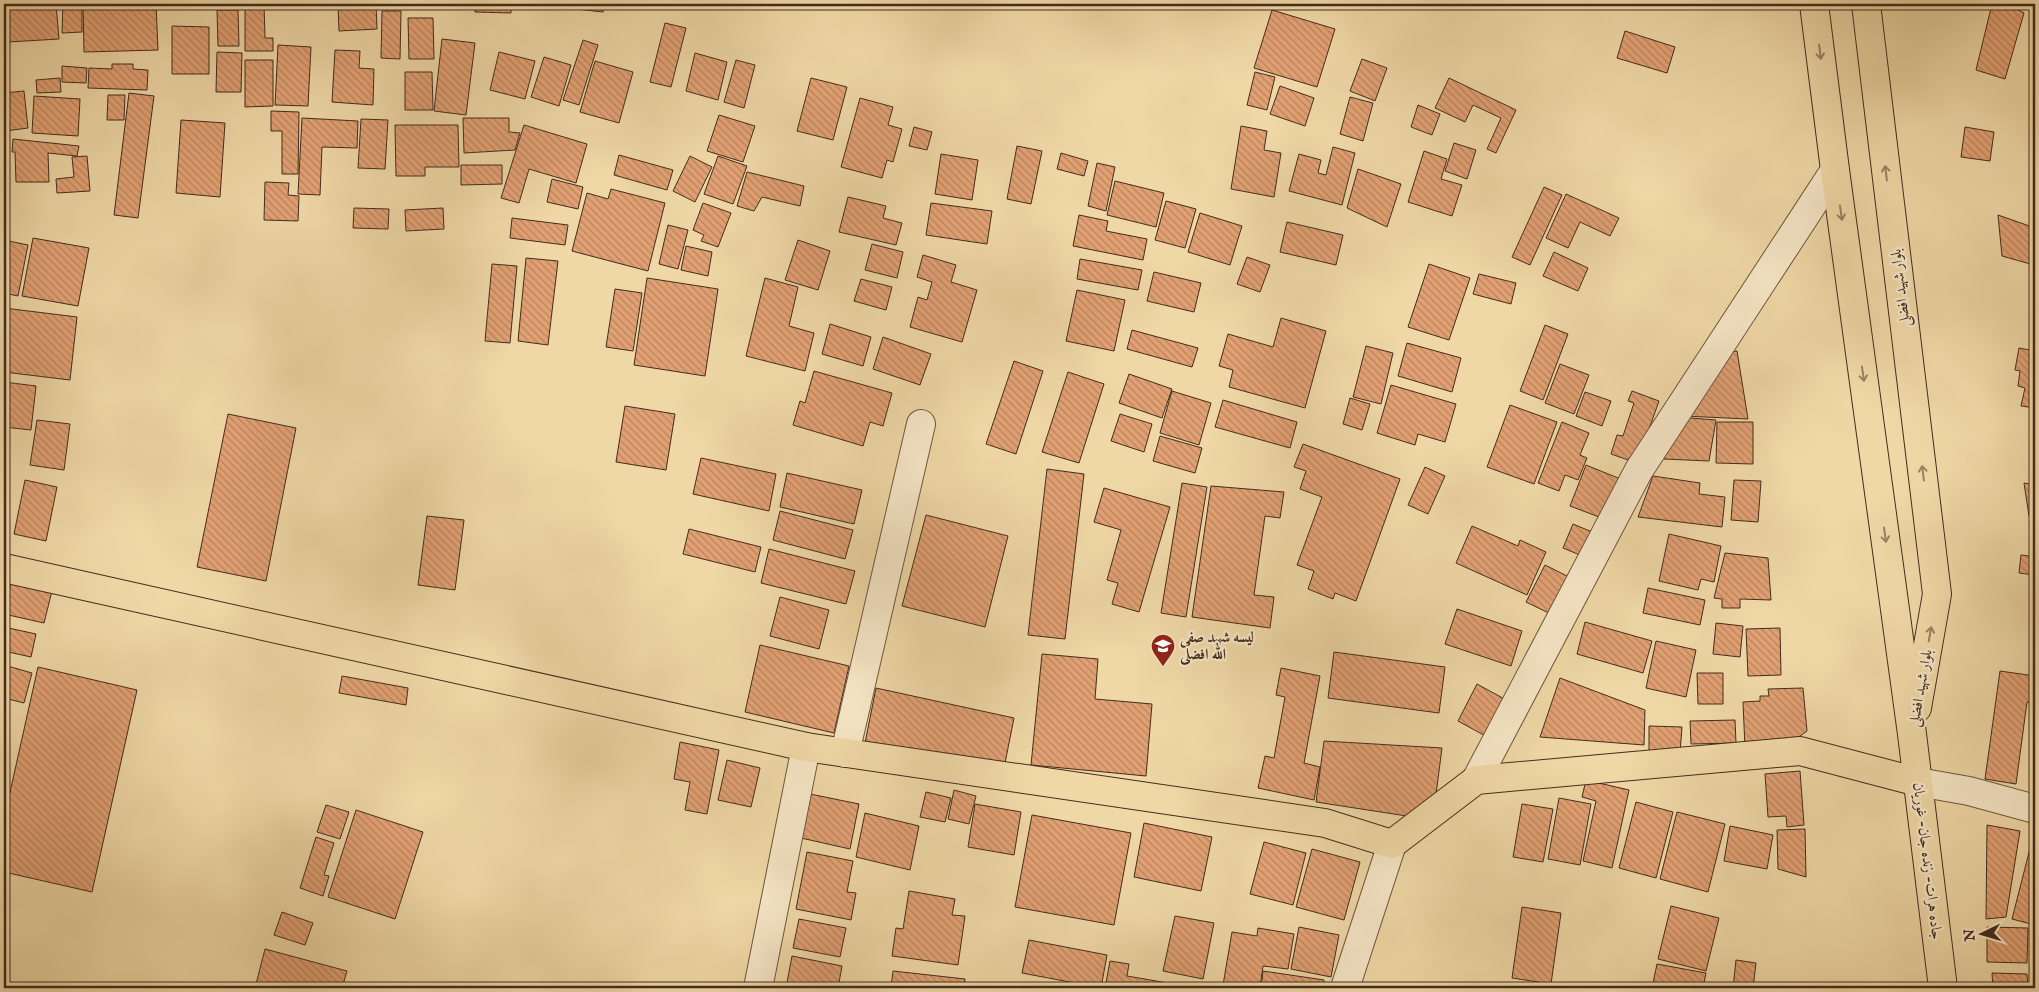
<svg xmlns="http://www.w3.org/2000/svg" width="2039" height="992" font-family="'IM FELL English',Amiri,serif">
	<defs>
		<pattern id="building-back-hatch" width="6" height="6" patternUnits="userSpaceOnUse" patternTransform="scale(1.25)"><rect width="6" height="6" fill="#e2a173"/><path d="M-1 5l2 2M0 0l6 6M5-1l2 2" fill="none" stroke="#b9835e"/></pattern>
	</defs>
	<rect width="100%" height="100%" fill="#efd7a6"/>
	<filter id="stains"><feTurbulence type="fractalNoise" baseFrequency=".004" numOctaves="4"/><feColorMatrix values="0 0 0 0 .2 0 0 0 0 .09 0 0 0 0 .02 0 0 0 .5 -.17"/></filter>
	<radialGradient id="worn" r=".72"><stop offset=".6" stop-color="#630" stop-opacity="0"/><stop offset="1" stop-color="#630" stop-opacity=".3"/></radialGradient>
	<path fill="url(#building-back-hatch)" stroke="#432c1d" d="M6,4h50l3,35 -51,3z
		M63,4h19v28l-20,1z
		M156,4l2,46 -74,2 -1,-46z
		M245,4h19l1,34h8v13h-28z
		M338,4h38l1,25 -38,2z
		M475,4h36v9l-36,-1z
		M577,4h27l-1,8 -27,-3z
		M1992,4h15l17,9 -19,66 -29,-9z
		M217,10h21l1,36h-21z
		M1272,10l63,19 -18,58 -63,-19z
		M382,11h19l-1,48 -19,-1z
		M408,18h25l1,41h-25z
		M665,23l21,5 -15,59 -21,-5z
		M172,26l37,1v47h-37z
		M1625,31l50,16 -8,26 -50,-15z
		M442,39l33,4 -9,72 -32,-4z
		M583,40l15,5 -19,60 -16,-5z
		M278,45l33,2 -3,59 -33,-1z
		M335,50l25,1 -1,17 15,1 -1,36 -41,-3z
		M217,52l25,1 -1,39h-25z
		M499,52l36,9 -10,38 -35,-9z
		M695,53l32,9 -9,38 -32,-9z
		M544,57l27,8 -12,41 -28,-9z
		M1362,59l25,9 -12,33 -25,-10z
		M245,60h28v46l-28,1z
		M736,60l19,5 -11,43 -20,-6z
		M595,61l38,11 -14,51 -39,-11z
		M112,64h21v5l15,1 -1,20 -59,-2 1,-20 23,1z
		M62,66l25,2 -1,15 -24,-1z
		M405,72h27l1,38h-28z
		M1255,72l20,5 -8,33 -20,-5z
		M60,78l1,14 -24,1 -1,-13z
		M811,78l36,9 -14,53 -36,-9z
		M1449,78l67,32 -20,43 -9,-4 14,-31 -28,-13 -8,17 -30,-14z
		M2030,80h5v34h-4z
		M1280,86l34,12 -9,28 -35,-12z
		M24,91l4,37 -23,3 -1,-38z
		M129,93l25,3 -16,122 -24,-3z
		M108,95h17l-1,25h-17z
		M34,96l46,3 -2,37 -46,-3z
		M1350,97l23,6 -10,38 -23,-7z
		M860,98l33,9 -5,18 14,4 -9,33 -6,-2 -5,18 -41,-11z
		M1418,105l22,9 -8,21 -21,-8z
		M271,111l28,1 -1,62h-16v-43h-11z
		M719,115l36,11 -12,36 -36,-11z
		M302,118l56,3 -1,27 -35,-1 -2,48 -22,-1z
		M463,118h46v14l11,1 -5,17 -51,3z
		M361,119l27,1 -3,49 -27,-1z
		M181,120l44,3 -5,74 -44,-4z
		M395,125h63l1,42h-34v9h-29z
		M524,125l63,19 -11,39 -47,-14 -10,34 -18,-5z
		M1241,126l26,5 -3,19 17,3 -7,44 -43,-8z
		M914,127l18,5 -5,18 -18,-4z
		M1965,127l29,5 -4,29 -29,-4z
		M13,139l66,7 -2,10 -29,-3 1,29h-33l-1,-30h-3z
		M1454,143l22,7 -9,29 -22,-8z
		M1017,146l25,5 -11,53 -24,-5z
		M1333,147l22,6 -13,52 -53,-14 10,-37 22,6 -3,13 8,2z
		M1424,151l23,8 -6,20 21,6 -10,31 -44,-14z
		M1061,153l27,8 -4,15 -27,-7z
		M941,154l37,6 -6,40 -37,-6z
		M619,155l54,15 -6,20 -53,-15z
		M87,156l3,35 -33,2 -1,-14 18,-2 -2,-20z
		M690,156l22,11 -17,35 -22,-11z
		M718,156l29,10 -14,38 -29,-10z
		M1097,163l18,4 -9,44 -18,-5z
		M461,165h41v19l-41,1z
		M1358,169l43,15 -14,43 -40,-19z
		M747,172l57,14 -4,20 -38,-9 -8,14 -17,-5z
		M552,179l31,8 -5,22 -31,-7z
		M1115,181l49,12 -8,34 -49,-12z
		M265,182l24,1 -1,12 11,1 -1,25 -34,-1z
		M1544,187l18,8 -32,70 -18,-8z
		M611,189l54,14 -17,68 -76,-20 15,-58 21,6z
		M1566,194l53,24 -9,18 -30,-14 -12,26 -22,-10z
		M848,197l38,9 -3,12 19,5 -6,22 -57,-13z
		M1166,201l30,8 -11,39 -30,-8z
		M703,203l28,10 -13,34 -17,-6 3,-6 -11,-5z
		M931,203l61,8 -5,33 -61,-9z
		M354,208l35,1 -1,20 -35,-1z
		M443,208l1,21 -38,2 -1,-21z
		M1200,213l42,13 -12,39 -42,-13z
		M1079,215l29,6 -2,10 41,8 -4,21 -70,-14z
		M1998,215l37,13 -1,37 -32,-9z
		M512,218l56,7 -3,20 -55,-7z
		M1287,222l56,13 -7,30 -56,-13z
		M668,225l20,5 -10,39 -19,-5z
		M33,238l56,10 -11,58 -56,-10z
		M4,240l24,5 -10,51 -14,-3z
		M798,240l32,11 -12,39 -33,-10z
		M872,244l31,8 -6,26 -32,-8z
		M686,246l26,6 -4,24 -27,-6z
		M1554,252l34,16 -10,23 -35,-15z
		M923,255l33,10 -5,17 26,8 -15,52 -52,-15 8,-30 9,3 5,-18 -15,-5z
		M1247,257l23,8 -10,27 -23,-8z
		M526,258l32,3 -10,84 -30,-4z
		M1080,259l62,11 -4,20 -61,-11z
		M492,264l25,2 -7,77 -25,-2z
		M1429,264l41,14 -21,62 -41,-13z
		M1154,272l47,11 -7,29 -47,-11z
		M1479,274l37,9 -5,21 -38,-10z
		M647,278l71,11 -13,87 -71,-11z
		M765,278l33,9 -9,39 25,7 -9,38 -59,-15z
		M861,279l31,8 -6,23 -32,-9z
		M615,289l27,4 -9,58 -27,-4z
		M1077,290l48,10 -11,51 -48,-10z
		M4,308l73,9 -7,63 -66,-8z
		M1281,318l45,13 -21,77 -76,-21 4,-17 -14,-4 9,-32 45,13z
		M830,324l41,13 -8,29 -41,-12z
		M1545,325l23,9 -25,66 -23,-9z
		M1132,330l66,18 -6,19 -65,-18z
		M883,337l48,17 -11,31 -47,-16z
		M1407,343l54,15 -9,34 -54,-16z
		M1366,346l27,7 -12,51 -28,-7z
		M2019,348l16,3v57l-14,-2 4,-18 -7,-2 2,-15 -5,-1z
		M1737,351l11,68 -64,-3 34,-62z
		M1014,361l29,10 -27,83 -30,-10z
		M1560,364l29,11 -15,39 -29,-11z
		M814,371l78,22 -9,33 -13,-4 -7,24 -70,-21 7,-24 5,2z
		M1068,372l36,12 -25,79 -37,-11z
		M1129,374l43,15 -10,29 -43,-15z
		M4,382l32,4 -5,44 -27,-3z
		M1391,385l65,19 -11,38 -27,-8 -3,11 -38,-12z
		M1172,391l39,12 -12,42 -39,-12z
		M1632,391l27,10 -22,62 -26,-9 6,-19 6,1 11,-33 -6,-2z
		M1585,392l26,9 -9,25 -26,-10z
		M1350,398l20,6 -8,26 -19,-6z
		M1223,400l74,22 -7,26 -75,-21z
		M1510,405l47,17 -23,62 -47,-17z
		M625,406l50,8 -9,56 -50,-8z
		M228,414l68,14 -30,153 -69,-14z
		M1120,414l32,10 -8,28 -33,-11z
		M1678,417l38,3 -7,41 -45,-2z
		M37,420l33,4 -6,46 -34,-5z
		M1562,422l27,11 -9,22 7,3 -9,22 -13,-5 -6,16 -21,-8z
		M1717,422h36v42l-37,-1z
		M1160,436l42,12 -7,25 -42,-12z
		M1303,444l97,35 -44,122 -21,-8 -2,6 -25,-10 6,-18 -17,-6 25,-68 -22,-8 6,-18 -12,-4z
		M701,458l75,16 -7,37 -76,-17z
		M1586,465l37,15 -16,40 -37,-14z
		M1425,467l20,9 -17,38 -20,-9z
		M1047,469l37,5 -19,165 -37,-4z
		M787,473l75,17 -8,34 -74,-17z
		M1653,476l47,7 -1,11 26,3 -3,30 -84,-10z
		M25,480l32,7 -11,54 -32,-7z
		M1734,480l27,1 -3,41 -27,-2z
		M1182,483l25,4 -21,130 -25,-4z
		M2024,483l11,2v33l-6,-2z
		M1211,486l73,6 -4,26 -15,-2 -11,79 20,2 -4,31 -78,-11z
		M1104,488l66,19 -31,105 -27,-8 6,-21 -11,-3 14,-50 -27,-8z
		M780,511l73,19 -8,29 -72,-19z
		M926,515l82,21 -23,91 -83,-21z
		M427,516l37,4 -9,70 -37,-5z
		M1573,524l24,10 -10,24 -24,-10z
		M1472,526l46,20 2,-6 26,12 -19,43 -71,-32z
		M689,529l72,18 -6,25 -72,-18z
		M1669,534l52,12 -7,36 -13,-3 -3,11 -39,-9z
		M769,549l86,22 -9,33 -85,-21z
		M1725,553l43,5 3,42 -31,-1v9h-18v-9l-8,-1z
		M2021,555l14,2v18l-16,-2z
		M1545,565l28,14 -18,37 -29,-14z
		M11,582l41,9 -8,32 -40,-9z
		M1648,588l57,12 -5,25 -57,-12z
		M780,597l49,13 -10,39 -49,-13z
		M1457,609l65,22 -11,35 -66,-22z
		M1585,622l67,19 -9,32 -66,-19z
		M1716,623l27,3 -3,31 -27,-3z
		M4,627l32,7 -5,23 -27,-6z
		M1780,628l1,47 -33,1 -2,-47z
		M1656,641l40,9 -10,47 -40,-9z
		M760,645l89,21 -15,67 -89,-21z
		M1334,652l111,15 -6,46 -111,-15z
		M1042,654l56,5 -3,40 57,5 -6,72 -115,-11z
		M4,665l28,8 -8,30 -20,-5z
		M38,667l99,23 -45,202 -88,-20v-53z
		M1281,668l39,8 -16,87 16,4 -6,33 -56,-12 7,-32 9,2 11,-61 -9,-2z
		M2000,671l35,5v27l-8,-1 -11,82 -31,-5z
		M1697,673h26v31h-25z
		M342,676l66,12 -2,17 -67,-12z
		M1560,678l85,32 -1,35 -104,-8z
		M1477,684l33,18 -19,37 -33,-18z
		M876,688l138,30 -11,55 -138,-30z
		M1803,688l4,43 -20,15 -42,2 -2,-46 17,-1v-5h9l-1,-7z
		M1735,720l1,23 -45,1 -1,-23z
		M1649,726l33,1 -2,26 -31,-1z
		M1324,741l118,7 -7,54 -22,15 -97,-15z
		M680,742l39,8 -12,64 -22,-4 5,-28 -16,-3z
		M727,760l33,8 -9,39 -33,-7z
		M1800,771l4,54 -17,2 -1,-11 -18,1 -3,-43z
		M1586,780l43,10 -17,78 -29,-7 13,-60 -14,-4z
		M954,790l22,6 -7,28 -21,-5z
		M926,792l25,6 -6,24 -25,-5z
		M810,794l49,10 -9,45 -49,-11z
		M1559,798l32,6 -11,61 -32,-6z
		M1636,802l37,10 -17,66 -37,-10z
		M975,804l46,8 -7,43 -46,-8z
		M1522,804l31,5 -10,53 -30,-5z
		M326,805l23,7 -9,27 -23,-7z
		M356,810l67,22 -28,87 -67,-22z
		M1677,812l48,12 -17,68 -48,-13z
		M865,813l54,13 -9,44 -54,-13z
		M1032,815l99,18 -17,92 -99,-18z
		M1144,823l68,14 -11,54 -67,-14z
		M1987,825l33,6 -14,86 -20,2z
		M1730,826l43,9 -6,34 -43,-8z
		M1805,829l1,48 -28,-8 -1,-39z
		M2035,829v96l-23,-6z
		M316,837l18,6 -10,32 5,1 -6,20 -23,-8z
		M1264,842l42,11 -13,52 -43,-11z
		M1312,849l48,13 -16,58 -48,-13z
		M807,852l46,9 -6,31 9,1 -5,27 -55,-11z
		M909,891l46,8 -3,16 13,1 -7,49 -66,-9 4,-28 7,1z
		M1671,906l48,12 -13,53 -48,-12z
		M1522,907l39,6 -10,71 -39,-6z
		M282,912l31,11 -8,22 -31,-10z
		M1175,916l39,7 -11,56 -40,-8z
		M799,919l47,9 -6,29 -47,-9z
		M1299,927l40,8 -8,42 -40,-8z
		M1987,927l41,1 -1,35 -40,-1z
		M1258,928l36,6 -6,35 -25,-3 -3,22h-16l-21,-3 9,-53 25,4z
		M1029,940l78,15 -6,33 -79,-15z
		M265,949l82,22 -5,17h-87z
		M792,956l50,10 -4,22h-52z
		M1736,960l20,3 -3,25h-20z
		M1110,961l19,3 -2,12 41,7 -1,5h-62z
		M1657,964l49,9 -3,15h-51z
		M893,971l72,8 -1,9h-73z
		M1263,971l61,9 -1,8h-62z
		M1992,973l35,1 1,14h-35z"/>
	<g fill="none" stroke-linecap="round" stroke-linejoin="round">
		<defs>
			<path id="minor" d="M845,753l76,-329
				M1476,780l163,-310 196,-300
				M1918,782l51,9 66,18
				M758,988l48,-241
				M1345,988l47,-144"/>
			<path id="major" d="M1814,4l21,166 77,564 31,254
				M1866,4l71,590 -20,114
				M4,568l802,179 519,76 67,21 84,-64 324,-29 118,31"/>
		</defs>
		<use href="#minor" stroke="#6e573f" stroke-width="30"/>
		<use href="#major" stroke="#432c1d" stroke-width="30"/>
		<use href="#minor" stroke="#f5e5c5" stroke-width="28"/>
		<use href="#major" stroke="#efd7a6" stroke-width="28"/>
	</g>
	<defs><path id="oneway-shaft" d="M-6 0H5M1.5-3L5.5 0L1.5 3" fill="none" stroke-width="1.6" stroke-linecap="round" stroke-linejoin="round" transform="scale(1.25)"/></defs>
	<g stroke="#998262">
		<use href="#oneway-shaft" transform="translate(1820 52) rotate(83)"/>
		<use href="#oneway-shaft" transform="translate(1886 173) rotate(-97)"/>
		<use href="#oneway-shaft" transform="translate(1841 213) rotate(82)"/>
		<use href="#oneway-shaft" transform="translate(1863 374) rotate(82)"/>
		<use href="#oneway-shaft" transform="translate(1923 473) rotate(-97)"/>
		<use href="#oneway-shaft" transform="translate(1885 535) rotate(82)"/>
		<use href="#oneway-shaft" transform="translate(1930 634) rotate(-80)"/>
	</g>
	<defs>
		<symbol id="school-pin" viewBox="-11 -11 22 30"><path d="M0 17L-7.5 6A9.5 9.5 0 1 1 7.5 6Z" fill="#8f2418" stroke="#f5e5c5"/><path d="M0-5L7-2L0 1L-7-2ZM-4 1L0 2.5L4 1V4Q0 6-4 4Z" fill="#fff"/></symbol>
	</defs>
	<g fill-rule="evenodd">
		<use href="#school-pin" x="1149" y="632" width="28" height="38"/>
	</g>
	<g text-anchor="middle" stroke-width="4.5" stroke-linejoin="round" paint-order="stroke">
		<g font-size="15" fill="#432c1d" stroke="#f5e5c5">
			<text transform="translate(1900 288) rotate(-97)" y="5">بلوار شهید افضلی</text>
			<text transform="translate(1920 688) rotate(-80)" y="5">بلوار شهید افضلی</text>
			<text transform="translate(1928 861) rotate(83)" y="5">جاده هرات- زنده جان- غوریان</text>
		</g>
		<g font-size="15" font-weight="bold" fill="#432c1d" stroke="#f5e5c5" text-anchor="start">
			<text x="1180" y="642">لیسه شهید صفی<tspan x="1180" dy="17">الله افضلی</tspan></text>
		</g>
	</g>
	<rect width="2039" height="992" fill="none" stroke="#efd7a6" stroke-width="20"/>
	<rect x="5" y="5" width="2029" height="982" fill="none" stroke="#432c1d" stroke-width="2.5"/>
	<rect x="10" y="10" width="2019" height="972" fill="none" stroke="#432c1d"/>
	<g transform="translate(1982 934) rotate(265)" stroke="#f5e5c5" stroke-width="4" paint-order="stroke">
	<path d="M0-4L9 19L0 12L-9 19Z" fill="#432c1d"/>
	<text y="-8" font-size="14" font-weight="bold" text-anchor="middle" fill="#432c1d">N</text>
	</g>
	<rect width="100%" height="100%" filter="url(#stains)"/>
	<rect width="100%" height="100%" fill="url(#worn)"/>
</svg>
